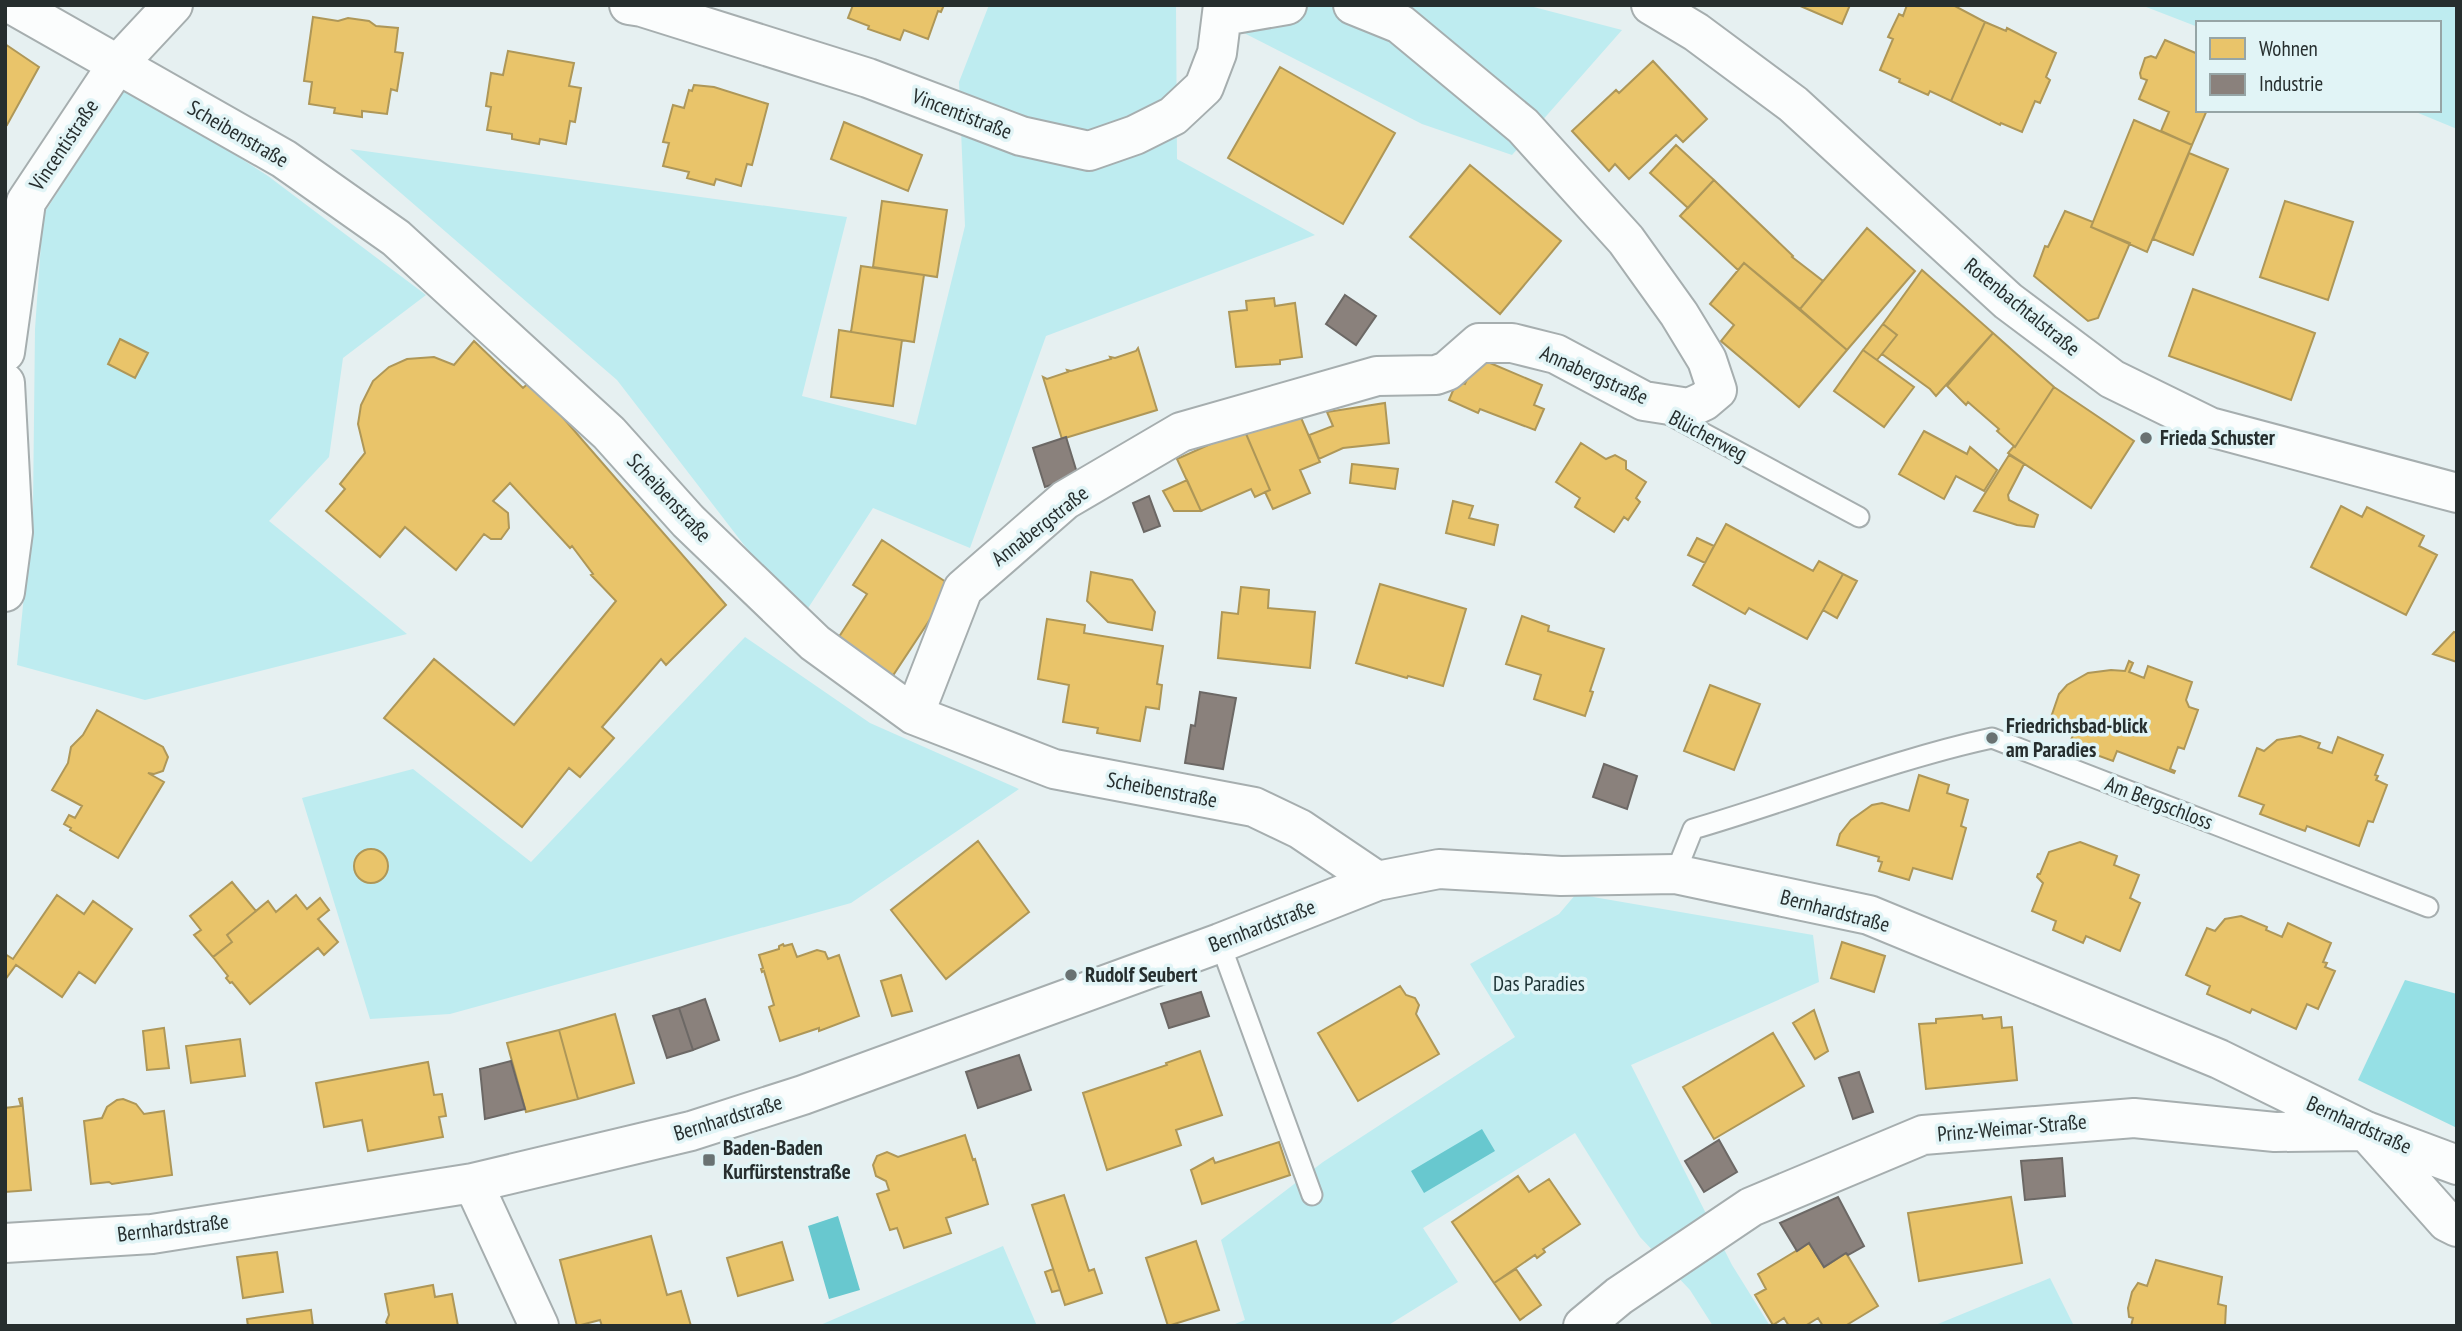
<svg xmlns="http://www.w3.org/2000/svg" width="2462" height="1331" font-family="'PT Sans Narrow',sans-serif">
	<rect width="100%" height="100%" fill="#e6f0f1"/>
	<path fill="#beecf0" d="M989,5h187l1,154 138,76 -269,101 -76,212 -97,-40 -72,111 -184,-239 -267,-231 497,68 -45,179 114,29 49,-199 -6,-144z
		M1247,5h279l96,25 -110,125 -90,-31 -184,-94z
		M2141,5h316v124l-46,-19h28v-87h-241v4z
		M126,85l142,91 158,119 -83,63 -14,99 -60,64 138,113 -262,66 -128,-35 16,-158 2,-178 8,-114z
		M745,637l125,86 149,66 -168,114 -401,111 -80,5 -68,-221 111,-29 118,93z
		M1576,894l237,41 6,47 -188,83 101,200 38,61h-57l-23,-36 -50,-53 -65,-104 -152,95 35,54 -71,44h-157l15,-6 -24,-80 102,-78 192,-125 -45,-73 89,-50z
		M1003,1246l34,80h-219z
		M2050,1278l24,48h-141z"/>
	<path fill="#96e0e5" d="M2405,980l52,14v134l-99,-48z"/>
	<path fill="#68c8cf" d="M1482,1129l13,22 -71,42 -13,-22z
		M838,1216l22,74 -31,9 -21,-73z"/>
	<path fill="#e9c46a" stroke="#ae9758" stroke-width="2" d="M853,5h91l-3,7 -3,-1 -10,28 -24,-9 -4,10 -32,-11 1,-3 -21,-8z
		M1798,5h52l-8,19z
		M1907,5h46l32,17 -34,79 -21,-10 -2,4 -29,-13 1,-3 -20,-9 13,-31 -5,-2 11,-23 4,2z
		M313,17l25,4 10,-3 21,3 7,5 22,2 -3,24 8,1 -6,38 -6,-2 -4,25 -25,-3v6l-28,-4 1,-5 -26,-4 3,-22 -8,-1z
		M1985,22l21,9 1,-3 49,25 -10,24 4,3 -10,23 -5,-2 -13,31 -21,-9 -1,2 -49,-24z
		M2165,40l33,14v56h9l-15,35 -31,-14 8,-19 -30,-13 8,-19 -6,-2 -1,-5 5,-15 6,-2 5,2z
		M5,44l34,23 -32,58 -2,-1z
		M508,51l66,12 -5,23 12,2 -6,34 -5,-1 -4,23 -26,-5 -1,5 -27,-5v-5l-25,-4 4,-23 -5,-1 5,-33 12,2z
		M1653,61l54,58 -24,23 -7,-7 -47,44 -14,-15 -6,7 -37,-40 44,-41 3,3z
		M1280,67l115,66 -52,91 -115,-66z
		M694,85l20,2 54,17 -16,61 -5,-1 -6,22 -25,-7 -2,6 -27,-7 2,-6 -26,-6 6,-23 -6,-1 10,-37 11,3 5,-18 3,1z
		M2134,120l58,25 -45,107 -56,-25z
		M844,122l78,33 -14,36 -77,-32z
		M1676,145l38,35 -26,28 -38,-35z
		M2189,153l39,16 -35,86 -40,-16z
		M1470,165l91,76 -61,73 -90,-77z
		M1714,180l79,76 -1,1 31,24 -23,28 -56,-46 -6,7 -58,-54z
		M882,201l65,9 -10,67 -64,-10z
		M2285,201l68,21 -25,78 -68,-23z
		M2065,211l28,11 -2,5 39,16 -32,75 -10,3 -54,-45 11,-30 3,1z
		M1867,228l48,43 -68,79 -47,-41z
		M1744,263l103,87 -48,57 -78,-66 13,-16 -24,-21z
		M861,266l63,9 -10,67 -63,-10z
		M1922,270l71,63 -57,63 -6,-7 -48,-35 15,-19 -14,-11z
		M2193,289l122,44 -24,67 -122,-44z
		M1274,298l1,8 20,-3 7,54 -22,3v4l-44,3 -7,-55 18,-2 -1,-9z
		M1883,324l14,11 -20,25 -14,-10z
		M839,330l63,10 -9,66 -62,-9z
		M1993,333l61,54 -39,60 -18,-16 2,-2 -31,-27 -2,3 -19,-19z
		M120,339l28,14 -13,25 -27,-14z
		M474,341l49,47 8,-7 195,224 -60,60 -5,-6 -59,68 12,11 -34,39 -11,-9 -47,59 -138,-109 50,-59 80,66 102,-124 -25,-26 2,-1 -21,-28 -2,2 -60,-65 -17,18 15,12 1,15 -8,11h-10l-7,-5 -28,36 -51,-43 -25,30 -54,-46 19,-22 -5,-5 25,-31 -7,-29 3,-19 12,-24 16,-14 18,-8 27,-2 20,8z
		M1138,348l19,62 -95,29 -19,-62 4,2 21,-7 -1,-2 4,1 40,-12 -1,-2 5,1 21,-7z
		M1863,350l51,37 -30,40 -50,-36z
		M1483,360l59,25 -8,20 10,4 -9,21 -55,-21 -2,4 -29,-13 8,-19 8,3 9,-21z
		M2054,387l80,54 -43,67 -83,-55 6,-7 1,1z
		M1385,403l4,40 -46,5 -24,11 -10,-24 24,-9 -6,-14z
		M1296,406l24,56 -20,8 10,23 -37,16 -8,-17 5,-2 -26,-61z
		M1244,429l26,61 -15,7 -4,-8 -50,22 -24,-52z
		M1924,431l43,23 3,-7 27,23 -13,21 -28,-15 -12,23 -45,-25z
		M1581,443l25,16 9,-4 11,6v8l20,13 -10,16 4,4 -12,18 -4,-3 -10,15 -39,-25 5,-9 -24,-16z
		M2009,455l15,9 -16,31 1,5 29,15 -4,12 -17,-2 -43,-14z
		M1352,464l46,5 -3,20 -45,-6z
		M1187,480l14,31h-27l-11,-20z
		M1453,501l20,5 -4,12 29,7 -4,20 -48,-12z
		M2341,506l21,11 5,-10 57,29 -5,10 18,9 -31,60 -95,-48z
		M1726,524l87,47 6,-10 24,13 -36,65 -58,-31 -4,6 -52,-29z
		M1697,538l17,8 -9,17 -17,-8z
		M882,540l70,46 -64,97 -55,-37 34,-52 -14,-9z
		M1091,572l41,8 23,32 -3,18 -44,-8 -21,-21z
		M1843,574l14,7 -20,37 -14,-8z
		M1380,584l86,25 -23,77 -35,-10 -1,2 -51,-15z
		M1241,587l28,3 -1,18 47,4 -5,56 -92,-10 4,-46 16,2z
		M1522,616l27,10 -1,5 56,18 -14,42 3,1 -8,24 -51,-17 7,-24 -35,-11z
		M1047,619l38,6 -1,8 79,13 -6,38 5,1 -3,24 -13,-2 -6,34 -43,-8 1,-5 -35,-6 6,-37 -31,-6z
		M2454,632l3,1v29l-24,-8z
		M2129,661l4,2 -4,9 15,6 4,-12 44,16 -6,18 3,7 9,3 -14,39 -6,-2 -8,22 5,2 -1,2 -57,-22 -4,10 -44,-16 4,-10 -25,-9 11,-32 8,-9 21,-12 23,-3 14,1z
		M1710,685l50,19 -26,66 -50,-19z
		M97,710l66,37 5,10 -5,14 -9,3 -6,-1 16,9 -46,76 -48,-28 1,-2 -7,-4 5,-9 6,3 7,-12 -30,-16 16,-27 3,-16 12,-12z
		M2300,736l20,7 -2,5 14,5 6,-16 45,18 -8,20 3,1 -2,4 11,5 -14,37 -5,-1 -9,25 -52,-20 -2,5 -45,-17 4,-9 -25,-9 18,-48 7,3 13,-11z
		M1919,775l30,10 -2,8 21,7 -7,26 5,2 -14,51 -39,-11 -4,12 -30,-9 3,-9 -4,-1 1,-4 -42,-12 3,-11 11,-14 21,-15 10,-2 27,8z
		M978,841l51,71 -83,67 -55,-69z
		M2080,842l37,14 -3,9 25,10 -9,23 10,5 -20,48 -34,-15 -3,7 -30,-13 3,-9 -24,-10 11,-28 -6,-6 1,-3h2l9,-22z
		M354 866a17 17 0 1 1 34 0a17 17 0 1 1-34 0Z
		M232,882l24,29 -29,24 5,7 -19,15 -19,-22 7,-5 -11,-14z
		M57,895l27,19 9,-13 39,28 -37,54 -16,-11 -17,25 -46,-32 -11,15v-26l8,5z
		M296,895l11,14 13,-11 9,12 -11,9 20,23 -14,13 -6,-7 -68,56 -18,-22 -2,1 -4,-5 2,-2 -15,-19 19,-15 -5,-7 41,-34 8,11z
		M2241,916l26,11 -1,3 16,7 6,-14 43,20 -8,19 4,1 -2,4 10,4 -17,38 -11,-5 -11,25 -44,-20 -2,4 -43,-19 3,-8 -24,-11 21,-47 8,3 10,-12z
		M1842,942l43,14 -11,36 -43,-14z
		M783,944l1,2 8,-2 5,13 20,-7 8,2 3,7 11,-4 20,61 -40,15v-3l-39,13 -11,-34 5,-2 -10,-34 -2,1 -1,-3 2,-1 -4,-13 20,-6v-3z
		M901,975l11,36 -20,5 -11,-35z
		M1400,986l6,9 9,3 4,7 -3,9 23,40 -81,47 -40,-68z
		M1814,1010l14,41 -13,8 -22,-36z
		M615,1014l19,69 -56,16 -19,-69z
		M1982,1015l1,4 18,-2 1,11 10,-1 5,53 -91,9 -7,-65 17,-1v-4z
		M164,1028l5,40 -22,2 -4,-39z
		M559,1030l19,69 -52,13 -19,-69z
		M1773,1033l31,53 -90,53 -31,-52z
		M240,1039l5,37 -54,7 -5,-37z
		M1200,1051l22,64 -46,15 5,15 -74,25 -24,-77 84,-28 -1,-2z
		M428,1062l6,33 8,-1 4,22 -7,1 4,20 -75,14 -6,-31 -38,7 -8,-44z
		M22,1098l9,92 -26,2v-84l16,-2 -2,-7z
		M123,1099l13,5 8,10 20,-3 8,64 -60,9 -3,-2 -18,2 -7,-63 18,-3 5,-11 10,-7z
		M965,1135l8,25 2,-1 13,45 -42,14 5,15 -47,15 -7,-20 -7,2 -13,-36 12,-4 -3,-9 -10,-5 -3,-11 4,-9 10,-4 11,5z
		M1279,1142l11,33 -88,29 -11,-34 22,-12 2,5z
		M1518,1176l11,16 20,-13 31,45 -37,25 2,3 -8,6 -2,-3 -41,28 -42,-61z
		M1064,1195l25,76 5,-2 8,24 -37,12 -33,-100z
		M2011,1197l11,66 -103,18 -11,-68z
		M651,1236l16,59 14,-4 10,35h-89l-2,-6 -23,6 -17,-66z
		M1196,1241l23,69 -51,16 -22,-68z
		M782,1242l11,38 -55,16 -11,-38z
		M1809,1243l15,24 22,-14 32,53 -33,20h-22l-5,-8 -13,8h-16l-5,-8 -11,7 -18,-30 11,-6 -8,-15z
		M277,1252l6,40 -40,6 -6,-41z
		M2156,1260l66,17 -4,27 8,2 -1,20h-94l2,-8 -4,-1 -1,-9 4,-16 6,-9 9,3z
		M1053,1269l7,21 -8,2 -7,-20z
		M1516,1269l25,36 -21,15 -26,-37z
		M433,1285l2,12 17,-3 6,32h-69l-3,-4 3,-7 -4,-21z
		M311,1310l2,16h-65l-1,-7z"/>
	<path fill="#8a817c" stroke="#6c6865" stroke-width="2" d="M1345,295l31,21 -20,29 -30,-21z
		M1066,437l12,39 -33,11 -12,-39z
		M1149,496l11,30 -16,6 -11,-29z
		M1200,692l36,6 -13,71 -38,-6 6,-38 4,1z
		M1604,764l33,12 -10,33 -34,-12z
		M1201,992l8,24 -40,12 -8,-24z
		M705,999l14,41 -26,10 -14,-42z
		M679,1008l14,42 -26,8 -14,-42z
		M1019,1055l12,35 -53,18 -12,-36z
		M511,1061l14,48 -40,10 -5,-50z
		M1859,1072l14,40 -20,7 -14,-41z
		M1719,1140l18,32 -33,20 -19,-31z
		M2062,1158l3,38 -40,4 -4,-39z
		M1838,1197l26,49 -16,9 -2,-2 -22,14 -15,-24 -12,8 -17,-28z"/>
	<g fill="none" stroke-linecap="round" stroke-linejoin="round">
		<defs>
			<path id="service" d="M1668,414l191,103
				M1675,874l18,-45c100,-29 198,-69 299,-91l436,169
				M1220,943l92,252"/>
			<path id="minor" d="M13,5l271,154 112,79 213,195 79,88 127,122 99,72 140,54 200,38 46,22 77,52
				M629,5l13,2 226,71 153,58 68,15 46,-16 38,-19 31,-29 13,-34 6,-48
				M1651,5l45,27 97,72 215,197 104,78 98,48 247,66
				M1223,16l64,-11
				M5,352l21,-150 91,-137 56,-60
				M5,383l8,149 -8,60
				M914,715l49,-126 102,-89 116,-68 196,-56 59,-1 11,-4 32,-28h33l44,11 88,47 45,7 15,-7 13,-11 -10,-30 -28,-46 -53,-74 -103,-114 -123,-102 -47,-19
				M473,1183l66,143
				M5,1243l147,-9 321,-51 218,-52 112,-36 417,-152 157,-62 62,-12 122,7 114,-2 194,41 350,144 147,72 91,34
				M1583,1326l36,-30 132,-89 172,-72 211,-17 141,14 91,-1 81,91 10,5"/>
		</defs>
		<use href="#service" stroke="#a6aeaf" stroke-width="23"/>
		<use href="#minor" stroke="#a6aeaf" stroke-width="42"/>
		<use href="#service" stroke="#fbfdfd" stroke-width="19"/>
		<use href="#minor" stroke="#fbfdfd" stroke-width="38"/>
	</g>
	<g fill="#697272" stroke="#e1f4f6" stroke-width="2.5">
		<circle cx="2146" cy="438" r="7"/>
		<circle cx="1992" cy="738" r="7"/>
		<circle cx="1071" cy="975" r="7"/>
		<rect x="702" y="1153" width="14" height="14" rx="3.5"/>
	</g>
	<g text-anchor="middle" stroke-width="7" stroke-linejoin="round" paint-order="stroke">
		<g font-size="21" fill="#262e2e" stroke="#e1f4f6">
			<text transform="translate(962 114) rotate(21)" y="7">Vincentistraße</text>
			<text transform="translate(238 134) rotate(30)" y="7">Scheibenstraße</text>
			<text transform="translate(64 145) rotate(-56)" y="7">Vincentistraße</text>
			<text transform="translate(2022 307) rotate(39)" y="7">Rotenbachtalstraße</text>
			<text transform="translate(1594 375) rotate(24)" y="7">Annabergstraße</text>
			<text transform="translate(1708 436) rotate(28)" y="7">Blücherweg</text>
			<text transform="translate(669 498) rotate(47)" y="7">Scheibenstraße</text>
			<text transform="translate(1040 526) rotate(-38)" y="7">Annabergstraße</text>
			<text transform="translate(1162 790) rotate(11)" y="7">Scheibenstraße</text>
			<text transform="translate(2159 803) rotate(21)" y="7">Am Bergschloss</text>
			<text transform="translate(1835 911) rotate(15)" y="7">Bernhardstraße</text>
			<text transform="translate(1262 926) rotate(-21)" y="7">Bernhardstraße</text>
			<text transform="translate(728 1118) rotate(-17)" y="7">Bernhardstraße</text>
			<text transform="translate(2359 1125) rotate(24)" y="7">Bernhardstraße</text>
			<text transform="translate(2012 1128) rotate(-5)" y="7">Prinz-Weimar-Straße</text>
			<text transform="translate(173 1228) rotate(-7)" y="7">Bernhardstraße</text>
		</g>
		<g font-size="21" font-weight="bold" fill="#262e2e" stroke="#e1f4f6" text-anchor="start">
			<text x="2160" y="445">Frieda Schuster</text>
			<text x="2006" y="733">Friedrichsbad-blick<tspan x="2006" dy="24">am Paradies</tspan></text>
			<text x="1085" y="982">Rudolf Seubert</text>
			<text x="723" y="1155">Baden-Baden<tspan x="723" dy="24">Kurfürstenstraße</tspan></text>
		</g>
		<g font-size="21" fill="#1d3335" stroke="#e1f4f6">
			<text x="1539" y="991">Das Paradies</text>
		</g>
	</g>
	<rect width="2462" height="1331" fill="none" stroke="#262e2e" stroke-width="14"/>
	<rect x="2196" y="21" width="245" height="91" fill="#e1f4f6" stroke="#96a5a6" stroke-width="2"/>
	<rect x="2210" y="38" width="35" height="21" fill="#e9c46a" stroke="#96a5a6" stroke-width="2"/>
	<text x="2259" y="56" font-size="21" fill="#262e2e">Wohnen</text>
	<rect x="2210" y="74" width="35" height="21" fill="#8a817c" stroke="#96a5a6" stroke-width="2"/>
	<text x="2259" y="91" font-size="21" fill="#262e2e">Industrie</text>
</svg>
